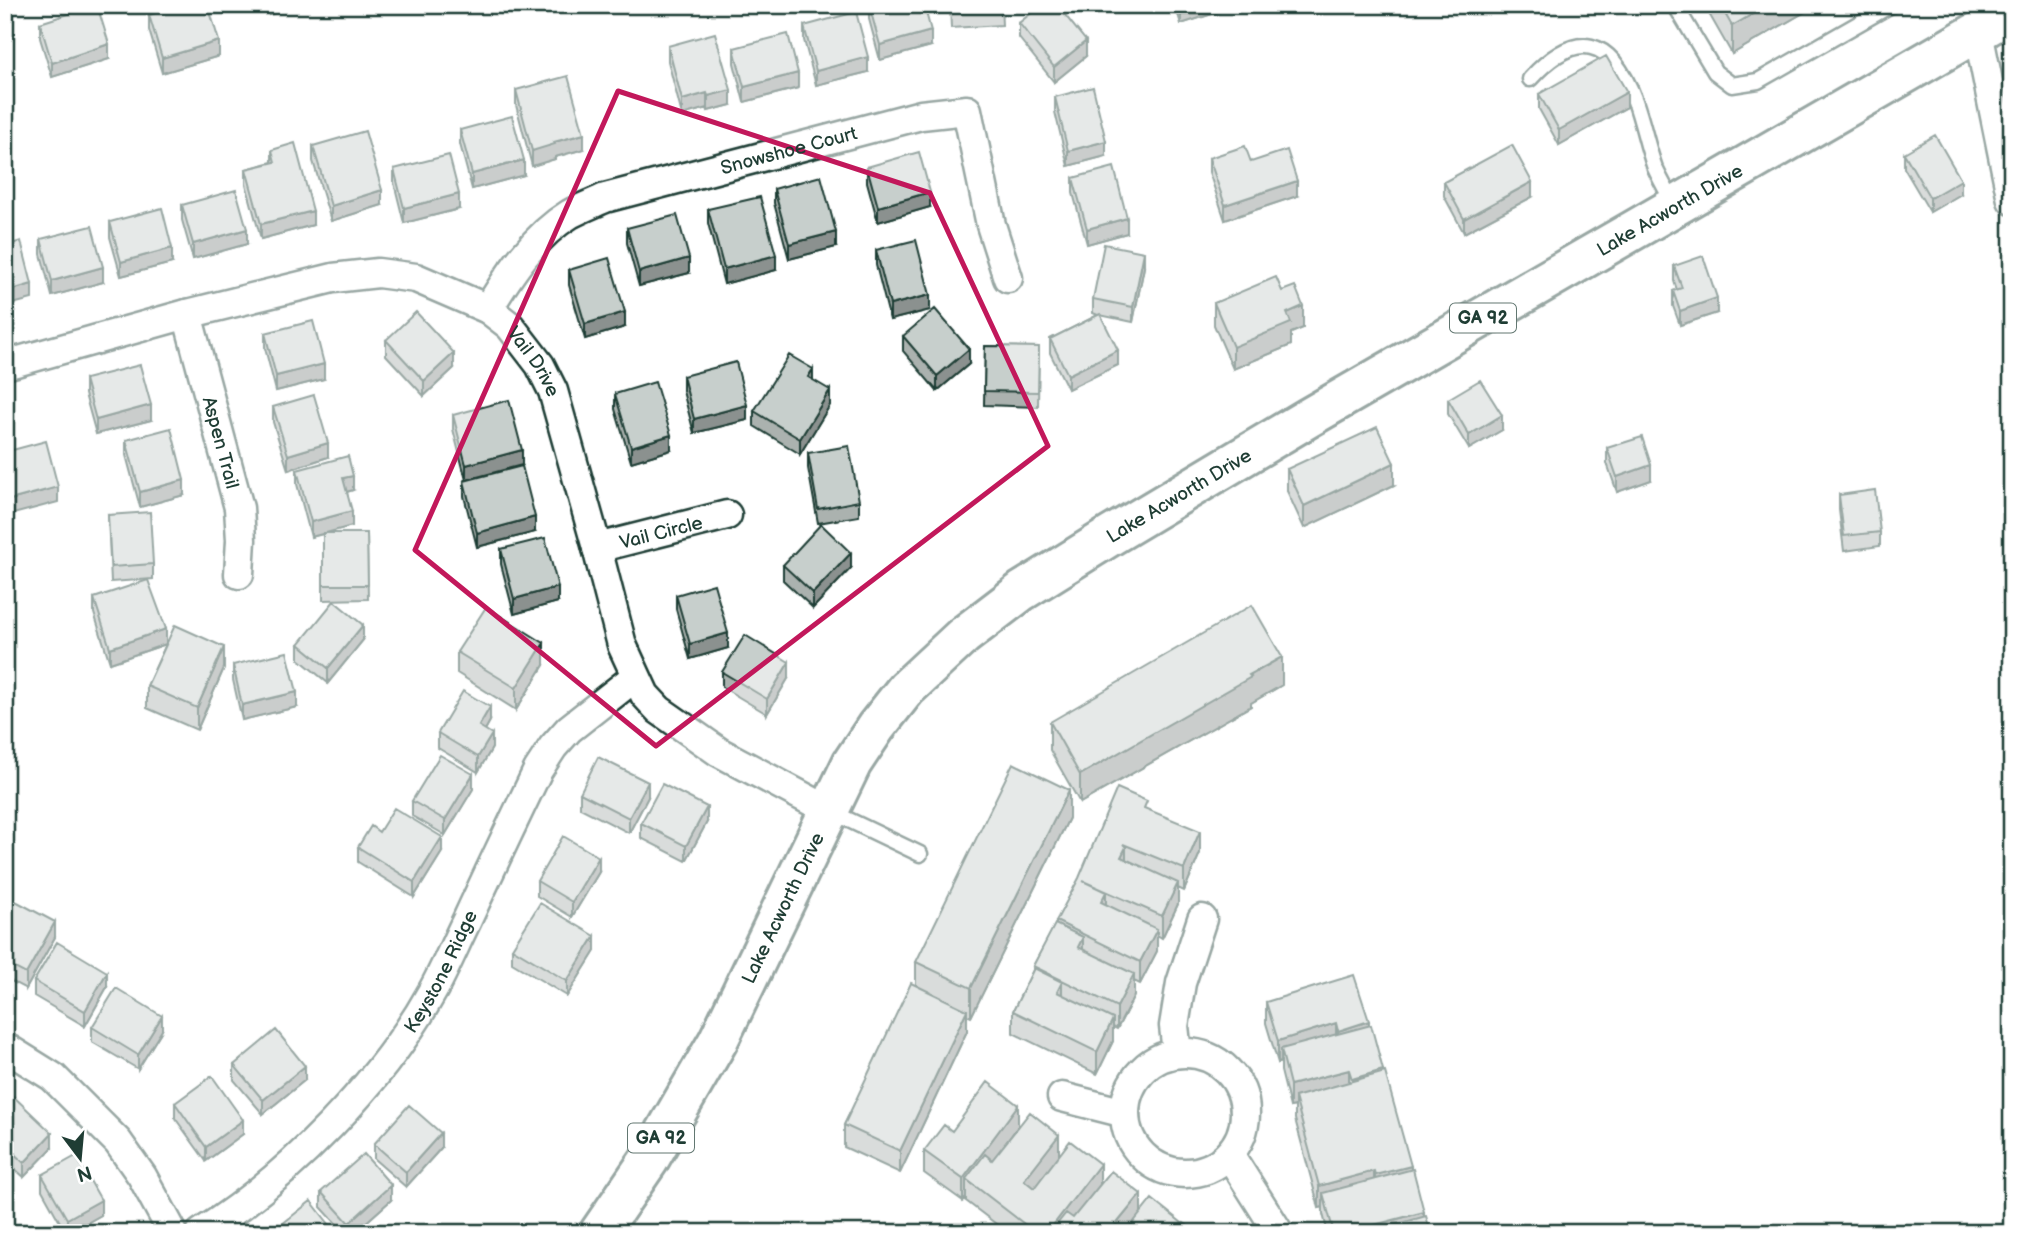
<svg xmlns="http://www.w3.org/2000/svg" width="2017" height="1238" font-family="'Balsamiq Sans',sans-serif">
	<rect width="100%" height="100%" fill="#fff"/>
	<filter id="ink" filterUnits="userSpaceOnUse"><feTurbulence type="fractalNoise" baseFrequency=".0143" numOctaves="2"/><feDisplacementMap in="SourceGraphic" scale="14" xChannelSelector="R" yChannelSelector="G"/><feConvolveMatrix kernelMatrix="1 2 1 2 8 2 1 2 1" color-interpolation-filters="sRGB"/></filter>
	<g filter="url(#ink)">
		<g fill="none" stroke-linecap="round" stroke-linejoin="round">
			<defs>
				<path id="service" d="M1675,5l40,67 17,13 26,-4 133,-76
					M1530,79c47,-51 81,-42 105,22 8,22 12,45 20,67 6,13 13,25 20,38
					M830,811l90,43"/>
				<g id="minor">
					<path d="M1978,32l34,168"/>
					<path id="s1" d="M488,309c22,-36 46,-73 82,-95 11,-6 24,-11 35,-16l316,-83 46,-5 24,115 17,53"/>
					<path id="s2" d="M187,314l52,194 2,32 -2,34"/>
					<path id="s3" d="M5,365l182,-51 146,-36 45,-5 38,5 72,31 22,17 30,39 13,26 44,157 25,97 23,50 14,15 60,42 109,58"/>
					<path id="s4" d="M597,548l130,-33"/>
					<path d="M5,1047l48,30 65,65 24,34 31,57"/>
					<circle cx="1185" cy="1113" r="60"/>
					<path d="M1177,1053l-3,-27 7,-43 21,-64"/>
					<path d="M1062,1097l63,16"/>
					<path d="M1229,1154l50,79"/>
					<path id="s5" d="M201,1233c87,-55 181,-151 231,-241 13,-23 23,-48 35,-72 23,-50 47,-100 71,-150l15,-23 16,-18 66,-52"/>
				</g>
				<g id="primary">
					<path id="s6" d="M599,1233l50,-73 69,-119 134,-278 24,-36 30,-38 57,-53 59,-45 90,-56 196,-117 704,-406"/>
				</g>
			</defs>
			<use href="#service" stroke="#1f3d34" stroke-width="19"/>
			<use href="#minor" stroke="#1f3d34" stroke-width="33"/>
			<use href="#primary" stroke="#1f3d34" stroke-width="44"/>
			<use href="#service" stroke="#fff" stroke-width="14"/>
			<use href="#minor" stroke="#fff" stroke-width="28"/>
			<use href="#primary" stroke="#fff" stroke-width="38"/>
		</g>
		<path fill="#abb2af" stroke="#1f3d34" stroke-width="2" d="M168,5h40l11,51 -57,17 -13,-43v-15l19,-6z
			M869,5l62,41 -51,14 -11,-41z
			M950,5h51l1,20 -51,3z
			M1175,5h59v2l-53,17z
			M1704,5h113l-85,49z
			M40,23l69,36 -57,18 -12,-39z
			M1019,23l67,33 -32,26 -35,-44z
			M804,26l64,46 -52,13 -12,-45z
			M668,46l63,59 -23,6 -1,-3 -25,7 -14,-54z
			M734,48l64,40 -54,14 -10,-39z
			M516,90l68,59 -29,8v2l-23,7 -16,-61z
			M1539,94l88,13 -68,38 -20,-36z
			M1055,97l51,59 -38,10 -13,-54z
			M460,130l64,45 -52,14 -12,-45z
			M313,146l69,59 -51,16 -18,-60z
			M272,150l41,75 -52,14 -15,-55v-15l26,-7z
			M1904,153l57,41 -31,18 -26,-44z
			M1209,158l88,38 -72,24 -16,-48z
			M867,167l63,40 -52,15 -11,-40z
			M394,169l65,40 -55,14 -10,-40z
			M1073,178l54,55 -40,11 -14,-51z
			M1444,182l88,15 -68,36 -20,-37z
			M774,189l62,58 -47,12 -15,-56z
			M182,205l65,39 -54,15 -11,-39z
			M708,209l68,61 -52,14 -16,-61z
			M110,222l62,41 -51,13 -11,-39z
			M627,228l62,45 -50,13 -12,-43z
			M41,239l62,43 -51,14 -11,-42z
			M876,250l54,60 -40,10 -14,-55z
			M1674,266l43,47 -37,12 -7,-19v-15l4,-1 -3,-9z
			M1144,267l-11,55 -33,-7 18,50 -50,24 -18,-36v-14l48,-24 -5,-2v-14z
			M569,270l56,57 -40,12 -16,-54z
			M1282,291l21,37 -12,5v12l-58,24 -19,-44v-22z
			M265,333l59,46 -48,12 -11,-43z
			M903,336l66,28 -32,27 -34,-40z
			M386,340l68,28 -30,28 -38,-41z
			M985,346l54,1 -1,60 -54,-2z
			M683,376l64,44 -53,13 -11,-42z
			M85,379l66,41 -55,14 -11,-40z
			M813,380l17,25 -30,49 -46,-28v-15z
			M615,394l56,56 -40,12 -16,-53z
			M1448,399l54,31 -33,19 -21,-35z
			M273,407l55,50 -40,13 -15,-48z
			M453,415l69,50 -56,15 -13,-51z
			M126,440l58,55 -44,12 -14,-52z
			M1607,448l44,32 -34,12 -10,-29z
			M808,453l51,48v15l-41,7 -10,-55z
			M1287,469l107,16 -90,43 -17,-37z
			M297,470l56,20 -6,2 5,34 -28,7h43l1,66 -45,1v-66l-12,3 -14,-53z
			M464,481l71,51 -58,15 -13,-51z
			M1839,495l41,37v14l-36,5 -5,-41z
			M108,515l45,49v15l-42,3z
			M501,549l57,53 -44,12 -13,-50z
			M783,565l68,3 -38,40 -30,-28z
			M676,595l52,53 -38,11 -14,-50z
			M94,598l72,46 58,24 -27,62 -50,-22v-22l19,-42 -56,19 -16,-50z
			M363,640l-35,43 -29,-24v-15z
			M457,652l87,13 -28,45 -59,-37z
			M233,665l64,42 -55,13 -9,-40z
			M722,672l67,5 -22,37 -45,-27z
			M1282,685l-31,18v3l-171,97 -30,-53v-28z
			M490,721l-5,9 7,18 -14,24 -40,-24v-15z
			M473,789l-28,46 -33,-19v-15z
			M580,793l68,4 -19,36 -49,-25z
			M1147,810l53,43 -16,38 -6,-3v16l-16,34 -5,-3v16l-17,33 -6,-3v15l-17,33 -4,-2v14l-16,33 -84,-41v-22l20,-41v-4l23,-42v-3z
			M1069,818l-98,199 -4,-2v16l-67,142 -56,-26v-22l72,-140v-23z
			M707,822l-21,39 -45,-23v-15z
			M379,832l63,20 -28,45 -56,-35v-15z
			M599,872l-27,45 -35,-21v-15z
			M5,901l50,36 -29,52 -21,-11z
			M512,948l83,3 -28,45 -55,-33z
			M34,981l73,6 -22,39 -51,-30z
			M1266,1002l103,24 55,191 7,16h-103l-5,-19v-7l-4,1 -24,-89v-13l-5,1 -9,-36v-9l-3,1 -12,-40z
			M92,1027l70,3 -24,39 -46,-27z
			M234,1065l71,15 -42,34 -29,-34z
			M5,1100l47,48 -28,29 -19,-17z
			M175,1103l68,31 -37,27 -31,-43z
			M1018,1126l123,87 41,13 16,7h-190l-42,-32v-3l-3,3 -39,-28v-22l28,-20z
			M374,1144l67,4 -35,39 -32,-28z
			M42,1175l59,40 -32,18h-3l-24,-43z
			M321,1192l70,8 -37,33h-9l-24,-26z"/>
		<path fill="#8b918f" stroke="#1f3d34" stroke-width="2" d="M269,5h36l-36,10z
			M1194,5h40v2l-53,17v-15z
			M1768,5h49l-85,49v-28z
			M931,31v15l-51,14v-15z
			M219,41v15l-57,17v-15z
			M1086,41v15l-32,26v-15z
			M109,44v15l-57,18v-14z
			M868,57v15l-52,13v-14z
			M798,73v15l-54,14v-15z
			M731,90v15l-23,6v-15z
			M1627,92v15l-68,38v-15z
			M707,93v15l-25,7v-15z
			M584,134v15l-29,8v2l-23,7v-15l22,-9z
			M1106,141v15l-38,10v-15z
			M524,160v15l-52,14v-15z
			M1961,180v14l-31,18v-14z
			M1297,181v15l-72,24v-15z
			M1532,182v15l-68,36v-14z
			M382,190v15l-51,16v-15z
			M930,192v15l-52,15v-15z
			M459,194v15l-55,14v-15z
			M313,211v14l-52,14v-15z
			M1127,218v15l-40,11v-15z
			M247,229v15l-54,15v-15z
			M836,232v15l-47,12v-15z
			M172,248v15l-51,13v-14z
			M1144,252v15l-11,55v-15z
			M776,255v15l-52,14v-15z
			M689,258v15l-50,13v-14z
			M103,267v15l-51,14v-15z
			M32,284v15l-27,7v-14z
			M930,295v15l-40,10v-15z
			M1717,298v15l-37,12v-14z
			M1303,306v22l-12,5v12l-58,24v-22l54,-34z
			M625,312v15l-40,12v-15z
			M969,349v15l-32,27v-15z
			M1118,350v15l-50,24v-14z
			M454,353v15l-30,28v-15z
			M324,364v15l-48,12v-15z
			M813,369v15l-5,-7z
			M830,390v15l-30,49v-15z
			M151,405v15l-55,14v-14z
			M747,405v15l-53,13v-14z
			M1502,415v15l-33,19v-14z
			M671,435v15l-40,12v-15z
			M328,443v14l-40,13v-15z
			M522,450v15l-56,15v-15z
			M1394,463v22l-90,43v-22z
			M1651,465v15l-34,12v-15z
			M353,476v14l-10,3v-15z
			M184,480v15l-44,12v-15z
			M58,487v15l-52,14v-15z
			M352,511v15l-41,11v-15z
			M535,517v15l-58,15v-14z
			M851,553v15l-38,40v-15z
			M558,587v15l-44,12v-15z
			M363,625v15l-35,43v-15z
			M166,629v15l-56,19v-15z
			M728,633v15l-38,11v-15z
			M544,643v22l-28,45v-22z
			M224,647v21l-27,62v-22z
			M1282,657v28l-31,18v3l-171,97v-28z
			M789,662v15l-22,37v-15z
			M297,692v15l-55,13v-15z
			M490,707v14l-11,20v-15z
			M492,734v14l-14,24v-15z
			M473,774v15l-28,46v-15z
			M648,782v15l-19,36v-15z
			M1069,790v28l-98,199v-29z
			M707,807v15l-21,39v-15z
			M1200,831v22l-16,38v-22z
			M442,837v15l-28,45v-15z
			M1126,847v21l-5,-11z
			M599,857v15l-27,45v-15z
			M1178,883v21l-16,34v-22z
			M1106,892v22l-5,-12z
			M55,922v15l-29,52v-15z
			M1157,929v22l-17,33v-22z
			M595,936v15l-28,45v-15z
			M1083,937v22l-5,-12z
			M107,972v15l-22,39v-15z
			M1134,974v22l-17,33v-22z
			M1062,982v22l-5,-12z
			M967,1010v21l-67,142v-22z
			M162,1016v14l-24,39v-14z
			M1113,1019v22l-16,33v-22z
			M1369,1021v22l-31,10v-22z
			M1336,1023v22l-55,4v13l-3,1v-22z
			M305,1066v14l-42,34v-14z
			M1349,1070v22l-54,5v9l-5,1v-22z
			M1383,1070v22l-31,8v-21z
			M1018,1105v21l-43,60 -9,-7v19l-3,3v-22z
			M243,1120v14l-37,27v-14z
			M52,1133v15l-28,29v-14z
			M441,1133v15l-35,39v-15z
			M1059,1135v21l-35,46v-22z
			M1100,1164v22l-36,47h-17z
			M1411,1166v21l-36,10v-22z
			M1374,1171v22h-51v14l-4,1v-22z
			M391,1185v15l-37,33h-5v-10z
			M1141,1194v22l-14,17h-18z
			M101,1200v15l-32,18h-2v-14z
			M1424,1212v21h-81z"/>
		<path fill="#c7cfcc" stroke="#1f3d34" stroke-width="2" d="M97,5l12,39 -57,19 -12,-40z
			M171,5h37l11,36 -57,17 -13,-43 23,-7z
			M869,5h55l7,26 -51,14z
			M950,5h51l1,5 -51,3z
			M1041,5h16l29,36 -32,26 -35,-44z
			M1180,5h14l-13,4z
			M1720,5h48l-36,21z
			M856,12l12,45 -52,14 -12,-45z
			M715,33l16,57 -23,6 -1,-3 -25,7 -14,-54z
			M788,34l10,39 -54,14 -10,-39z
			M1606,56l21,36 -68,38 -20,-36z
			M568,76l16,58 -30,8 1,2 -23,7 -16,-61z
			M1093,87l13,54 -38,10 -13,-54z
			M512,116l12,44 -52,14 -12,-44z
			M365,131l17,59 -51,16 -18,-60z
			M1935,135l26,45 -31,18 -26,-45z
			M295,143l18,68 -52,13 -15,-55 29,-7 -3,-12z
			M1512,145l20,37 -68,37 -20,-37z
			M1245,146l6,16 36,-12 10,31 -72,24 -16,-47z
			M919,152l11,40 -52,15 -11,-40z
			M449,155l10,39 -55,14 -10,-39z
			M1114,167l13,51 -40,11 -14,-51z
			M821,176l15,56 -47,12 -15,-55z
			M236,190l11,39 -54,15 -11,-39z
			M760,197l16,58 -52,14 -16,-60z
			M162,208l10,40 -51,14 -11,-40z
			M677,215l12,43 -50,14 -12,-44z
			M92,226l11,41 -51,14 -11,-42z
			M916,240l14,55 -40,10 -14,-55z
			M21,241l11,43 -27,8v-46z
			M1104,244l40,8 -11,55 -40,-8z
			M1703,256l14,42 -37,13 -7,-20 9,-3 -8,-22z
			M609,258l16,54 -40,12 -16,-54z
			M1276,277l6,14 13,-5 8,20 -16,7 4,10 -58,24 -19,-44z
			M935,309l34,40 -32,27 -34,-40z
			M416,312l38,41 -30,28 -38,-41z
			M1100,314l18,36 -50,25 -18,-36z
			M313,321l11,43 -48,12 -11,-43z
			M985,346l54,1 -1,45 -54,-1z
			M789,355l24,14 -5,8 22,13 -30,49 -46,-28z
			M736,362l11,43 -53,14 -11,-43z
			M140,365l11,40 -55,15 -11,-41z
			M1480,380l22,35 -33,20 -21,-36z
			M655,382l16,53 -40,12 -16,-53z
			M314,395l14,48 -40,12 -15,-48z
			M509,400l13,50 -56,15 -13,-50z
			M1377,427l17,36 -90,43 -17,-37z
			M171,428l13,52 -44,12 -14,-52z
			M1642,437l9,28 -34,12 -10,-29z
			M46,441l12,46 -52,14 -1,-3v-46z
			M849,446l10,55 -41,8 -10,-56z
			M348,456l5,20 -10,2 9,33 -41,11 -14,-52z
			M522,466l13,51 -58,16 -13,-52z
			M1875,490l5,42 -36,4 -5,-41z
			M150,512l3,52 -42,3 -3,-52z
			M821,524l30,29 -38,40 -30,-28z
			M323,533h44l1,52h-45z
			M545,538l13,49 -44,12 -13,-50z
			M148,580l18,49 -56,19 -16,-50z
			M714,584l14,49 -38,11 -14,-49z
			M334,601l29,24 -35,43 -29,-24z
			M1252,605l30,52 -33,18 2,2 -171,98 -30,-53z
			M486,607l58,36 -28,45 -59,-36z
			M175,625l49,22 -27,61 -50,-22z
			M745,635l44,27 -22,37 -45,-27z
			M287,652l10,40 -55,13 -9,-40z
			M463,691l27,16 -11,19 13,8 -14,23 -40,-24z
			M440,755l33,19 -28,46 -33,-19z
			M598,757l50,25 -19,36 -49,-25z
			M1013,763l56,27 -98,198 -55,-26z
			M662,784l45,23 -21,39 -45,-23z
			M1117,788l30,13 -3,7 56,23 -16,38 -61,-25 3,3 -5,10 57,26 -16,33 -79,-35 23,11 -5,10 56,27 -17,33 -84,-41 23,-43z
			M394,808l48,29 -28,45 -56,-35 13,-21 8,6z
			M563,836l36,21 -27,45 -35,-21z
			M8,897l47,25 -29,52 -21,-11v-62z
			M540,903l55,33 -28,45 -55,-33z
			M1055,924l28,13 -5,10 56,27 -17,33 -84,-41z
			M57,942l50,30 -22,39 -51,-30z
			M1034,968l28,14 -5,10 56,27 -16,33 -84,-41z
			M1354,975l15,46 -31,10 -2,-8 -58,18 -12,-39z
			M911,983l56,27 -67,141 -56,-26z
			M116,988l46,28 -24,39 -46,-28z
			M1371,1025l12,45 -31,9 -3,-9 -59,15 -9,-36z
			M276,1030l29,36 -42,34 -29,-35z
			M1385,1072l26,94 -36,9 -1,-4 -55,15 -24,-89z
			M212,1076l31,44 -37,27 -31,-44z
			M988,1082l30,23 -55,74 -39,-28 20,-26 8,6z
			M11,1094l41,39 -28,30 -19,-18v-45z
			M409,1105l32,28 -35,39 -32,-28z
			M1030,1112l29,23 -35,45 10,8 36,-47 30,23 -53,69h-11l-70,-54 19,-25 7,6z
			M364,1154l27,31 -42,38 -28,-31z
			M76,1156l25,44 -34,19 -25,-44z
			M1413,1169l11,43 -81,21h-9l-11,-40z
			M1111,1171l30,23 -32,39h-59l16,-20 7,5z
			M1152,1199l30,24 -8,10h-49z
			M311,1201l25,32h-63l-1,-1z
			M1426,1216l5,17h-64z
			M1184,1223l14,10h-20z"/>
	</g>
	<path d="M0 0H2017V1238H0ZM618,91l312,102 118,253 -392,300 -241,-196z" fill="#fff" fill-opacity=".55" fill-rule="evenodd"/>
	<path fill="none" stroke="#c2185b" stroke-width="5" stroke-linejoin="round" d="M618,91l312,102 118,253 -392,300 -241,-196z"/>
	<g text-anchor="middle" stroke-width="5" stroke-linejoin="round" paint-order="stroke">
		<g fill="#fff" stroke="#627771" stroke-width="2">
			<rect x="1450" y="303.5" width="66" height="29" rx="5"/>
			<rect x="628" y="1123.5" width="66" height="29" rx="5"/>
		</g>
		<g font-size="18" font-weight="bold" fill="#1f3d34">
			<text x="1483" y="324">GA 92</text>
			<text x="661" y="1144">GA 92</text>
		</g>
		<g font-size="19" fill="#1f3d34" stroke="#fff">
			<text dy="7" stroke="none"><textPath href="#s1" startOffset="355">Snowshoe Court</textPath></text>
			<text dy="7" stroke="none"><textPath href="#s6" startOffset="1530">Lake Acworth Drive</textPath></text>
			<text dy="7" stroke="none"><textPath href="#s3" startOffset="572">Vail Drive</textPath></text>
			<text dy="7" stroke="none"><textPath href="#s2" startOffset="133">Aspen Trail</textPath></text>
			<text dy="7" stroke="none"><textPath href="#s6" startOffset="962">Lake Acworth Drive</textPath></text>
			<text dy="7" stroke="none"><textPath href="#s4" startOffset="66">Vail Circle</textPath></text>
			<text dy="7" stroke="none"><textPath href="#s6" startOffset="374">Lake Acworth Drive</textPath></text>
			<text dy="7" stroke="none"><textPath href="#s5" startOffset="359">Keystone Ridge</textPath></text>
		</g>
	</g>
	<rect width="2017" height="1238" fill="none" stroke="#fff" stroke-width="28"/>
	<rect x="14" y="14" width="1989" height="1210" fill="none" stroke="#1f3d34" stroke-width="2.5" filter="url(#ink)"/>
	<g transform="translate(80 1158) rotate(164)" stroke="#ffffff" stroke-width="5" paint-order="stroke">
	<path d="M0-5L12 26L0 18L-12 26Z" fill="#1f3d34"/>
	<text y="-10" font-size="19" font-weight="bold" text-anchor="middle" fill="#1f3d34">N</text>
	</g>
</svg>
